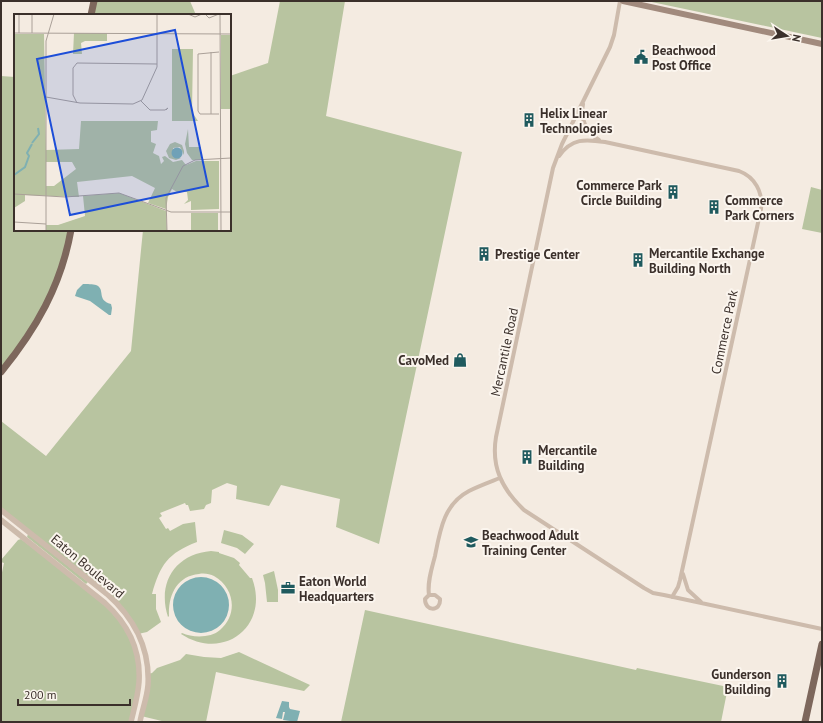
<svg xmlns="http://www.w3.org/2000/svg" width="823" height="723" font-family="'PT Sans',sans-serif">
	<rect width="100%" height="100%" fill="#f4ebe1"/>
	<path fill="#b8c4a0" d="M94,1h96l6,14h-105z
		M280,1h65l-19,115 136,36 -83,392 -43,-17 4,-28 -59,-14 -12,21 -33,-7 1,-13 -10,-3 -15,7 -1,13 -5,2 -2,4 -14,2 -2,-6h-2l-1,-2 -25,10 2,3 -3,2 7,11 2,-1 2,3 13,-7 12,-2 2,20c-29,11 -37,23 -45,52h4v15l5,13 -14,10 -9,2 -19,-29 -118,-95v-89l45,35 85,-105 12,-121h87v-154l38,-13z
		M647,1h175v37z
		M1,76l14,1v153h56l-19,64 -51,78z
		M811,187l11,3v43l-20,-4z
		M224,530l18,5 12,9 -9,10 -8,-6 -16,-5z
		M28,534l60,48 -2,2 -59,-47z
		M21,539l84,64 26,33 8,36 -8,50h-130v-145l3,-14 -3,-1v-2l17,-20z
		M211,551l8,1v1l15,5 6,5 -1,2 11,13h2c18,48 -28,84 -71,56l1,-1c11,5 29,5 38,-3 18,-15 15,-42 -6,-54 -4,-2 -10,-3 -15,-2 -22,2 -31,21 -30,42l-1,1c-11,-34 7,-63 43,-66z
		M274,571l4,19v12h-11l-2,-19 -2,-8z
		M365,610l271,60 1,-2 91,19 -7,35h-380z
		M239,652l71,33 -6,6 -88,-19 -10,50h-40l-25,-6 7,-42 4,-1 5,-5 23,-8 6,-6 18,3 17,1z"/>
	<path fill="#7fb0b2" d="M83,284c4,0 10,0 13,1 10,4 0,15 15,19l1,4 -1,7h-2l-19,-14 -15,-5 2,-6z
		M173 605a28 28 0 1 1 56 0a28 28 0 1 1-56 0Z
		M282,701l7,1v5l1,2 10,2 -3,11 -14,-2 2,-8h-2l-1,7 -6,-1z"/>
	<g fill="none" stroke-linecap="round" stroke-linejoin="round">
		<path stroke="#cdbbac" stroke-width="4" d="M620,1l-6,34 -4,12 -48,97 -9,24 -57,269c-5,30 6,52 28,73l120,78 9,5 11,2 158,34
			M583,104c-3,15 3,28 16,36
			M559,156c13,-18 26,-17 46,-14l134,29c16,6 24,21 22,38l-81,371 -2,7 -6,10
			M683,574l5,16 13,12
			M429,595h6l5,4c1,13 -15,13 -15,0l4,-4c-2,-13 3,-27 6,-39 5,-26 9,-52 34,-65 10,-5 21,-9 31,-13"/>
		<path stroke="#cdbbac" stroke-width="5.5" d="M1,510l106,84c27,24 43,55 41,91 -1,13 -6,25 -8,37
			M1,520l104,83c23,21 36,47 34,79 -1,14 -5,27 -8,40"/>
		<path stroke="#a18a7d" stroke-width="6" d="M623,1l199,43"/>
		<path stroke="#7d675c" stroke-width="7" d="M91,15l3,-14
			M1,372c35,-43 60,-86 70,-142
			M805,722l17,-78"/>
	</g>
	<defs>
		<symbol id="civic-bare" viewBox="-9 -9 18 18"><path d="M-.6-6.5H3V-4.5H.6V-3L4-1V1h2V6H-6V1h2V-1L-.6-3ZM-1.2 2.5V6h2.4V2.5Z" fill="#1f5a5e" stroke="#fbf5ee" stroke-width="2.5" paint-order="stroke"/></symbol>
		<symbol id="building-bare" viewBox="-9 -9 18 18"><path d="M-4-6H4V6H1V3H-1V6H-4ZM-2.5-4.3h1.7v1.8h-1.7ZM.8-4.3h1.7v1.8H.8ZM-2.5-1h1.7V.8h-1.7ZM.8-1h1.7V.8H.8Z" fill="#1f5a5e" stroke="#fbf5ee" stroke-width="2.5" paint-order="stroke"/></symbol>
		<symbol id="shop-bare" viewBox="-9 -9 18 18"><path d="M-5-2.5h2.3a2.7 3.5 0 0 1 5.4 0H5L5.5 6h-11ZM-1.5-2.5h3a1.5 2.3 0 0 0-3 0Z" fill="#1f5a5e" stroke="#fbf5ee" stroke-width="2.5" paint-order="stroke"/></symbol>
		<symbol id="school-bare" viewBox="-9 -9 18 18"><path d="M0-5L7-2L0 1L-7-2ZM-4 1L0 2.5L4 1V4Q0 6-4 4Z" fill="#1f5a5e" stroke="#fbf5ee" stroke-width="2.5" paint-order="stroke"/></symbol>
		<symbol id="office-bare" viewBox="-9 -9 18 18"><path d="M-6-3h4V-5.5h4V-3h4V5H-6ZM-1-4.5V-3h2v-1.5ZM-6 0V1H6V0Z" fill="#1f5a5e" stroke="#fbf5ee" stroke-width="2.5" paint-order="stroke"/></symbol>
	</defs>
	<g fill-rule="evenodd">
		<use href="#civic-bare" x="631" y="47" width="20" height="20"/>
		<use href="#building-bare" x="519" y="110" width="20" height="20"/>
		<use href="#building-bare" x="663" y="182" width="20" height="20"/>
		<use href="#building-bare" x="704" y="197" width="20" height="20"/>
		<use href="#building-bare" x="474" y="244" width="20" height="20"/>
		<use href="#building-bare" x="628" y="250" width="20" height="20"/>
		<use href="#shop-bare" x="450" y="350" width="20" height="20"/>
		<use href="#building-bare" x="517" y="447" width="20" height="20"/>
		<use href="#school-bare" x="461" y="532" width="20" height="20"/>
		<use href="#office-bare" x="278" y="578" width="20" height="20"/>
		<use href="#building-bare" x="772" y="671" width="20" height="20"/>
	</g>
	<g text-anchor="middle" stroke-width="4" stroke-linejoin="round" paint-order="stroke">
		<g font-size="13" font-weight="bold" fill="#3b302b" stroke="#fbf5ee" text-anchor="start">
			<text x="652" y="55">Beachwood<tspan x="652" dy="15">Post Office</tspan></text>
			<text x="540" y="118">Helix Linear<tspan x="540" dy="15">Technologies</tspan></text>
			<text x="662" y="190" text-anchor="end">Commerce Park<tspan x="662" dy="15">Circle Building</tspan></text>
			<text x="725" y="205">Commerce<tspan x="725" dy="15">Park Corners</tspan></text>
			<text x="649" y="258">Mercantile Exchange<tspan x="649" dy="15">Building North</tspan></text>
			<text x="495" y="259">Prestige Center</text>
			<text x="449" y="365" text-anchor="end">CavoMed</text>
			<text x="538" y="455">Mercantile<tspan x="538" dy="15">Building</tspan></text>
			<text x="482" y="540">Beachwood Adult<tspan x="482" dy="15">Training Center</tspan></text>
			<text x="299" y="586">Eaton World<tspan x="299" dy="15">Headquarters</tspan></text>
			<text x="771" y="679" text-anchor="end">Gunderson<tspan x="771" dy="15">Building</tspan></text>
		</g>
		<g font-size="13" fill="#3b302b" stroke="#fbf5ee">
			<text transform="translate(724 332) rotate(-78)" y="5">Commerce Park</text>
			<text transform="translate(504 352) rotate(-78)" y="5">Mercantile Road</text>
			<text transform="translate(88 566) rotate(40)" y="5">Eaton Boulevard</text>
		</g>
	</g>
	<g transform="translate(14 14)">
		<rect width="217" height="217" fill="#f4ebe1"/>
		<path d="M60,19h33v8h-22l-4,2 1,11h-9zM0,20h30l2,116 33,-1 2,-28h77l-1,9 -6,1v11l5,2 -3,9 6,3 2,8 3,-3 -2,-4 3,-1 8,6 9,-2 4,5 10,-4h23v48l-28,1v-9l-7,3 4,-4 -1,-8h-10l-5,-3 -4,8 -2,12 -18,-6 7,-15 -23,-12 -55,6 2,15 -54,-2v6l-11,7zM32,148h26l4,7 -22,17h-8zM207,21h10v74h-10zM158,35h21l-1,63 6,9h-26zM174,115l1,18h12v13h-9l-5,-7 -2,-9zM161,128l7,3 2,6v4l-4,-8 -7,1v9l8,1 -5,2 -7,-2 -3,-7 4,-7zM105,179l47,18 1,20h-121v-6h12l27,-9 -2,-20zM177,199h27v18h-27z" fill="#b8c4a0" fill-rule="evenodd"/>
		<path d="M157.5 139a5.5 5.5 0 1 1 11 0a5.5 5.5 0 1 1-11 0Z" fill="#7fb0b2"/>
		<path fill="none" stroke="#7fb0b2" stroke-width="2" d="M18,129l7,-9 -1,-6M0,161l11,-8 4,-11 -2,-3 5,-9"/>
		<path fill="none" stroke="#aaa098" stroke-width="1" d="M5,0v19M18,0v19M174,0l7,3 7,-3M191,0l4,4 10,-4M206,0l1,217M0,19l217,1M197,38v62M205,38l-21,2v57l2,3h19M32,83l34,6 53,1 9,-4 15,-33v-53M127,87l9,9h15l3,-2 -2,2M63,89l-4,-8v-27l4,-5 80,1M0,180l51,3 54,-4 52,19h60M0,208l32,2M32,217v-190l8,-27M153,217l-1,-33 17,-32 12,-6 36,-2"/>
		<path fill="#1d4ed8" fill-opacity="0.15" stroke="#1d4ed8" stroke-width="2" d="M161,16l33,156 -138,29 -33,-156z"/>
		<rect width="217" height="217" fill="none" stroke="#3b302b" stroke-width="2"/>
	</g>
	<rect width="823" height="723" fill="none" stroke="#3b302b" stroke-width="4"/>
	<g transform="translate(787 36) rotate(102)" stroke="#fbf5ee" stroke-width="3" paint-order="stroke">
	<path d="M0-3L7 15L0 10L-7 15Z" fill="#3b302b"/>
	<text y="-6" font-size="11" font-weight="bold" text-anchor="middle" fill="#3b302b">N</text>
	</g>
	<path d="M18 699v6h112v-6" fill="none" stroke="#3b302b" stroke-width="2"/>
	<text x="24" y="699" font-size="12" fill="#3b302b" stroke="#fbf5ee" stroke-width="3" paint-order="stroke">200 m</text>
</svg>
